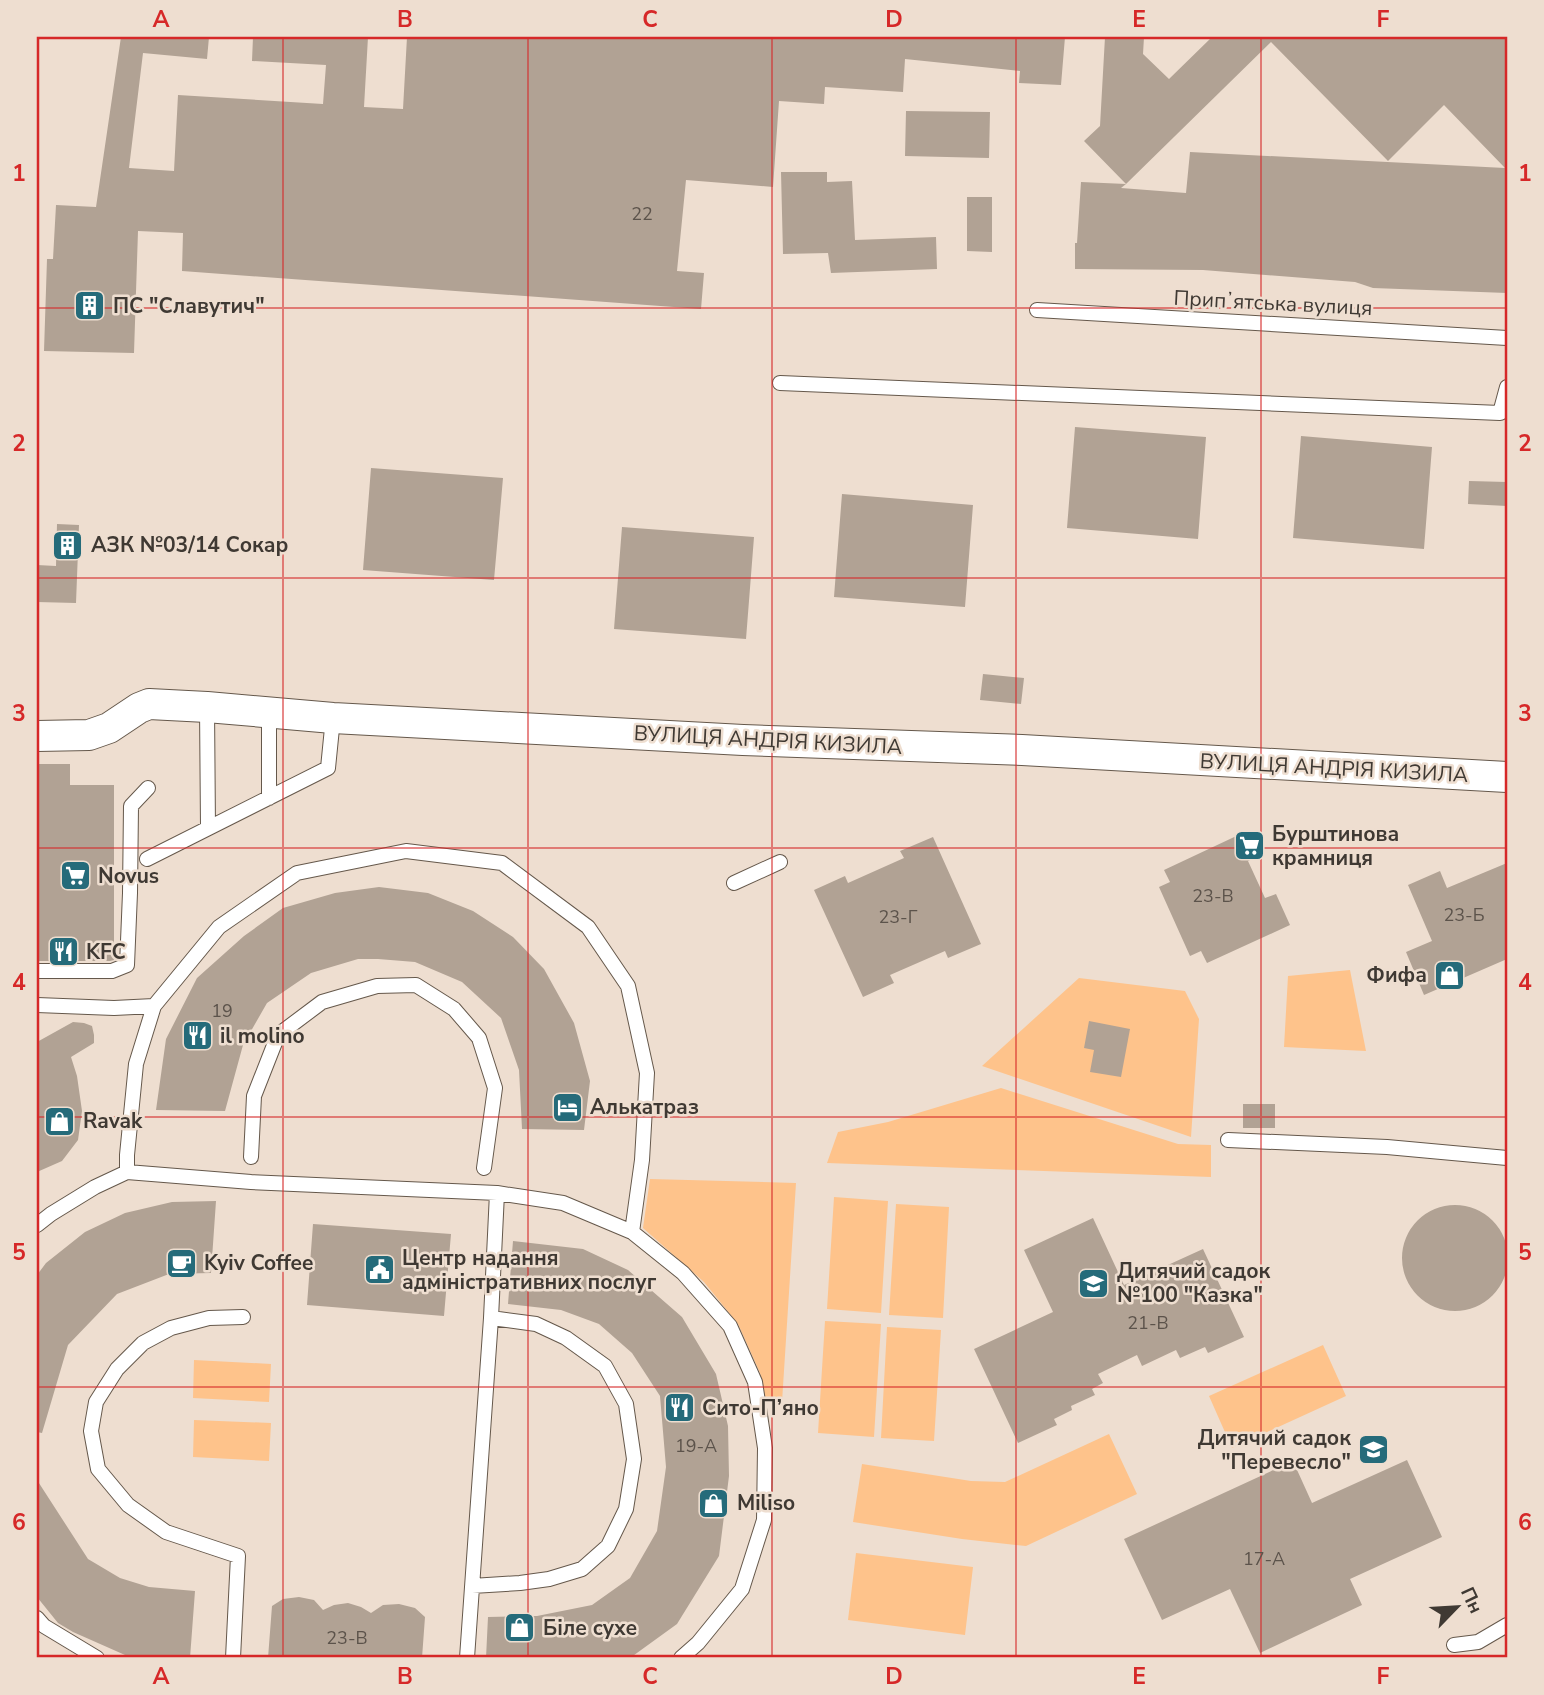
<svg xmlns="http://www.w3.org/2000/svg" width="1544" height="1695" font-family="'Nunito Sans',sans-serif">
	<rect width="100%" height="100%" fill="#eeded0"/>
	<path fill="#fec38b" d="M1350,970l16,81 -82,-4 4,-71z
		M1079,978l106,13 14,28 -8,118 -209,-71z
		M1001,1088l177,56 33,1v32l-384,-14 11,-31 50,-10z
		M650,1179l146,4 -14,219 -17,-1 -5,-28 -22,-49 -34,-42 -61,-54z
		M834,1197l54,4 -7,112 -54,-4z
		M896,1204l53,3 -6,111 -54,-3z
		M825,1321l56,3 -7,113 -56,-4z
		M887,1327l54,3 -7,111 -53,-3z
		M1323,1345l23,51 -114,52 -23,-52z
		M194,1360l77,4 -2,38 -76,-4z
		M194,1420l77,3 -2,38 -76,-4z
		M1109,1434l28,60 -111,52 -64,-7 -109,-17 9,-58 109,17 34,1z
		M856,1553l117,14 -8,68 -117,-15z"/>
	<path fill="#b1a294" d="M121,37h88l-2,22 -64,-6 -14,115 45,3 4,-76 145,9 3,-39 -74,-4 1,-24h115l-4,70 39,2 4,-72h658l-4,48 -42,-2 1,-12 -115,-12 -2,33 -78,-5 -1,17 -45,-3 -6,86 -87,-7 -9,91 27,2 -3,36 -519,-38 1,-38 -45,-2 -4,122 -90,-2 3,-92h6l3,-54 40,2z
		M1105,37h39l-1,17 26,25 43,-42h295v256l-134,-5 -18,-6 -152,-12 -128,-1v-26h2l4,-61 45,2 -5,4 65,5 4,-41 315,16 -61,-63 -56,56 -117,-119 -145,142 -42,-43 16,-15z
		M906,111l84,1 -1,46 -84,-2z
		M781,172h46v10l25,-1 3,59 81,-3 1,32 -106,4 -3,-20 -45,1z
		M967,197h25v55l-25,-1z
		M1075,427l131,10 -8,102 -131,-11z
		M1301,436l131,11 -8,102 -131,-11z
		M371,468l132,10 -9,102 -131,-10z
		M1469,481l38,1v24l-39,-2z
		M842,494l131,11 -8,102 -131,-10z
		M57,524l22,1 -3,78 -39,-1v-37l19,1z
		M622,527l132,10 -8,102 -132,-10z
		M983,674l41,4 -3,26 -41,-4z
		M37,764h33v21h44v175l-4,1h-73z
		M1247,831l11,25 -10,5 17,37 11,-4 14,31 -83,38 -6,-12 -11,5 -31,-69 11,-5 -6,-12z
		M933,837l48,107 -33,14 -3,-7 -55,24 4,8 -31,14 -49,-107 31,-14 3,7 56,-25 -4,-7z
		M1507,863v96l-83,36 -18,-43 26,-11 -24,-56 32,-14 7,17z
		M379,887l49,6 45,18 40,26 31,32 30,54 16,58 -6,49 -62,-1 -3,-59 -18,-52 -39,-36 -47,-20 -37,-3h-20l-47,14 -44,30 -24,42 -18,66 -69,-1 10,-71 31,-61 47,-42 39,-28 52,-15z
		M1089,1021l41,8 -9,48 -31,-5 4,-22 -10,-2z
		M73,1022l11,1 8,3 2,9v8l-23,14 6,19 5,35 -4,29 -16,21 -25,11v-130z
		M1243,1104h32v24h-32z
		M216,1201l-5,72 -42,1 -52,20 -49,51 -26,88 -5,-1v-157l9,-12 39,-31 40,-19 47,-11z
		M1402 1258a53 53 0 1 1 106 0a53 53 0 1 1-106 0Z
		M1093,1218l31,67 79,-36 41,88 -36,16 -3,-6 -25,11 -4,-8 -34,16 -5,-11 -39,19 5,9 -11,6 3,6 -24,11 1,4 -18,9 3,6 -39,18 -44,-94 79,-37 -29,-62z
		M313,1224l138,10 -7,82 -137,-11z
		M513,1241l70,8 45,21 54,47 34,57 12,52 1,50 -10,80 -42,68 -47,34h-144l2,-41 49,-1 55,-11 38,-27 27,-47 9,-64 -6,-71 -28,-43 -33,-29 -38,-14 -53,-6z
		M1407,1460l35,77 -92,42 12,26 -102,48 -30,-64 -68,31 -38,-81 169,-78 19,42z
		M37,1480l51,79 32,19 29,9 46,4 -5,67h-44l-21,-3 -52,-23 -15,-9 -21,-26z
		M299,1597l15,3 9,10 11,-5 14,-2 13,4 10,6 12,-8 16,-1 16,4 10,9 -3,41h-154l4,-52 11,-7z"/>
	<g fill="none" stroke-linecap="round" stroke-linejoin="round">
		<defs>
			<path id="lane" d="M1037,310l470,28
				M780,383l720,30 7,-26
				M207,707l1,121
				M269,798v-86
				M147,859l181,-91 5,-50
				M734,883l46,-21
				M37,971h75l15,-6 3,-72 1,-87 17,-18
				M37,1005l77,3 40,-2
				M1228,1140l159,7 120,11
				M251,1157l3,-61 24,-61 44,-33 55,-16 39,-1 38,24 25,29 16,50 -11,80
				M127,1172v-17l9,-91 18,-58 65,-79 78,-54 109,-22 96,12 86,64 40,59 19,87 -5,87 -10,72
				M497,1193l66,10 69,29 51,41 47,53 25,56 10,66 -1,72 -22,69 -44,54 -17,15
				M37,1225l14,-11 44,-27 32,-15 124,10 246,11 -6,125 -24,340
				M472,1586l48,-3 29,-4 33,-10 26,-23 18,-37 8,-50 -8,-55 -21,-38 -39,-28 -30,-14 -45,-6
				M37,1618l7,8 53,32
				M1454,1645l24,-3 29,-17
				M233,1658l5,-102 -72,-24 -38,-27 -30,-36 -7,-38 5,-29 21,-33 26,-26 28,-15 38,-10 34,-1"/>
			<path id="street" d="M37,736l52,-1 20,-7 30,-20 10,-4 58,3 126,11 410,22 279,10 485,27"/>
		</defs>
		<use href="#lane" stroke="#65584b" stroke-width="16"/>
		<use href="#street" stroke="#65584b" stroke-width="32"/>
		<use href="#lane" stroke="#fff" stroke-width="14"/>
		<use href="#street" stroke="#fff" stroke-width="30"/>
	</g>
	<path fill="none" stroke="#d62828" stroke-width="2" stroke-opacity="0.55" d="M283,37v1621M528,37v1621M772,37v1621M1016,37v1621M1261,37v1621M37,308h1470M37,578h1470M37,848h1470M37,1117h1470M37,1387h1470"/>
	<defs>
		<symbol id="building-square" viewBox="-11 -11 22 22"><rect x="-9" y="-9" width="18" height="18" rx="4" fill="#256b7a" stroke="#eeded0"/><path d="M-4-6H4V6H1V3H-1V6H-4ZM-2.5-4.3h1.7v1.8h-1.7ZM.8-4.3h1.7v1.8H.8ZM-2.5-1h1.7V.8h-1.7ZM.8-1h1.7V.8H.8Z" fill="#fff"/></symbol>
		<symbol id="supermarket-square" viewBox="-11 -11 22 22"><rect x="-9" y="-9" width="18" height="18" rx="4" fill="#256b7a" stroke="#eeded0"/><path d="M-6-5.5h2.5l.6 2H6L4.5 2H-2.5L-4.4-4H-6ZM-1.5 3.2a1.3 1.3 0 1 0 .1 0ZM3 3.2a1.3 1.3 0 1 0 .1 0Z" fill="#fff"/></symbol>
		<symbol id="restaurant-square" viewBox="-11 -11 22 22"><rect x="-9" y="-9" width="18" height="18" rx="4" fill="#256b7a" stroke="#eeded0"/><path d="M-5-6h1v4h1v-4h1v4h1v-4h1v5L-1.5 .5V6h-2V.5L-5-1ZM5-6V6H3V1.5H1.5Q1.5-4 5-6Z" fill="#fff"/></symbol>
		<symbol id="shop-square" viewBox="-11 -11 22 22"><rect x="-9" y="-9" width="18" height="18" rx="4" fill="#256b7a" stroke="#eeded0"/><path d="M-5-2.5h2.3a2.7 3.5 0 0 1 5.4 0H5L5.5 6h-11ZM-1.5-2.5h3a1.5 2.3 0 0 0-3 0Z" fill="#fff"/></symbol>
		<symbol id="hotel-square" viewBox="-11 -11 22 22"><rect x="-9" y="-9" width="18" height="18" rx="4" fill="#256b7a" stroke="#eeded0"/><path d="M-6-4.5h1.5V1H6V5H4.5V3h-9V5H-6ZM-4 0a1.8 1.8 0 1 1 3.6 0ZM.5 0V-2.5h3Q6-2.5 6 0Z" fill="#fff"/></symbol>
		<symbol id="cafe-square" viewBox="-11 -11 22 22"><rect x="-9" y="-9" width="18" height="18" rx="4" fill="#256b7a" stroke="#eeded0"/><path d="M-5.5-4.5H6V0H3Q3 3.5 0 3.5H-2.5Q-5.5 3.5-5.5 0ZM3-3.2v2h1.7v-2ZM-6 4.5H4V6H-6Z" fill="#fff"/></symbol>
		<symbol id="civic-square" viewBox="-11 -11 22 22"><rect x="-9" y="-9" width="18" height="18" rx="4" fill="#256b7a" stroke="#eeded0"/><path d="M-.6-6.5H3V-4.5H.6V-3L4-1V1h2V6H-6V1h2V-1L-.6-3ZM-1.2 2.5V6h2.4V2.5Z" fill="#fff"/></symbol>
		<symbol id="school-square" viewBox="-11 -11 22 22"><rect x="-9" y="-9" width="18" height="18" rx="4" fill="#256b7a" stroke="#eeded0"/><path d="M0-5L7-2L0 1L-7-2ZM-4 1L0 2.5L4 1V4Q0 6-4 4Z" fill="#fff"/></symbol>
	</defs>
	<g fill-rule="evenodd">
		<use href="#building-square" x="72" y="288" width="35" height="35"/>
		<use href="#building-square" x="50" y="528" width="35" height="35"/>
		<use href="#supermarket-square" x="1232" y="828" width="35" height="35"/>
		<use href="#supermarket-square" x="58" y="858" width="35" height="35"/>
		<use href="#restaurant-square" x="46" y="934" width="35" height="35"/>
		<use href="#shop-square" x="1432" y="958" width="35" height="35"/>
		<use href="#restaurant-square" x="180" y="1018" width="35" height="35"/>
		<use href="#hotel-square" x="550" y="1090" width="35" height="35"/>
		<use href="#shop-square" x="42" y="1104" width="35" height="35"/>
		<use href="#cafe-square" x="164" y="1246" width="35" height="35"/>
		<use href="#civic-square" x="362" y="1252" width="35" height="35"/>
		<use href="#school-square" x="1076" y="1266" width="35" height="35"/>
		<use href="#restaurant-square" x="662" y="1390" width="35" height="35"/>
		<use href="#school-square" x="1356" y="1432" width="35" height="35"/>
		<use href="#shop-square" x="696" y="1486" width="35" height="35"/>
		<use href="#shop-square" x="502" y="1610" width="35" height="35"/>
	</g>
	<g text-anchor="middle" stroke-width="5" stroke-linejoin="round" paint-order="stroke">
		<g font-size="18" fill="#5c534b">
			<text x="642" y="220">22</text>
			<text x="1213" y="902">23-В</text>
			<text x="1464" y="921">23-Б</text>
			<text x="898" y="923">23-Г</text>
			<text x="222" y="1017">19</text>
			<text x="1148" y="1329">21-В</text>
			<text x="696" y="1452">19-А</text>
			<text x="1264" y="1565">17-А</text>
			<text x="347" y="1644">23-В</text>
		</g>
		<g font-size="21" fill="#3f3933" stroke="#eeded0">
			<text transform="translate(1273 303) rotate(3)" y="7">Припʼятська вулиця</text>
			<text transform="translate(768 740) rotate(3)" y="7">ВУЛИЦЯ АНДРІЯ КИЗИЛА</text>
			<text transform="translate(1334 768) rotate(3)" y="7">ВУЛИЦЯ АНДРІЯ КИЗИЛА</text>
		</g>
		<g font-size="21" font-weight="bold" fill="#3f3933" stroke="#eeded0" text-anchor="start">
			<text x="113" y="313">ПС "Славутич"</text>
			<text x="91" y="552">АЗК №03/14 Сокар</text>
			<text x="1272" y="841">Бурштинова<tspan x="1272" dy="24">крамниця</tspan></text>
			<text x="98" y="883">Novus</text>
			<text x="86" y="959">KFC</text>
			<text x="1427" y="982" text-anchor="end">Фифа</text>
			<text x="220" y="1043">il molino</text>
			<text x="590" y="1114">Алькатраз</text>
			<text x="83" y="1128">Ravak</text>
			<text x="402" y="1265">Центр надання<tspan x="402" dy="24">адміністративних послуг</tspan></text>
			<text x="204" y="1270">Kyiv Coffee</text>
			<text x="1117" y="1278">Дитячий садок<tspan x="1117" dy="24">№100 "Казка"</tspan></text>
			<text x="702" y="1415">Сито-П’яно</text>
			<text x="1351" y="1445" text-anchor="end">Дитячий садок<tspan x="1351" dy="24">"Перевесло"</tspan></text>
			<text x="737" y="1510">Miliso</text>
			<text x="543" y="1635">Біле сухе</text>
		</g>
	</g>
	<rect width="1544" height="1695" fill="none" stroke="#eeded0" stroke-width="77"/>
	<g transform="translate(1457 1607) rotate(65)" stroke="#eeded0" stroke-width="5" paint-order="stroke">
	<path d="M0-5L12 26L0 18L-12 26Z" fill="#3f3933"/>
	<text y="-10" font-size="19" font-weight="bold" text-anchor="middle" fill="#3f3933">Пн</text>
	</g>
	<rect x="38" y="38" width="1468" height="1618" fill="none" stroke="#d62828" stroke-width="2.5"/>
	<g font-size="23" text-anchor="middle" font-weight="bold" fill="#d62828">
		<text x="161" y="27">A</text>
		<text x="405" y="27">B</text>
		<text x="650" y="27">C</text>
		<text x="894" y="27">D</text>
		<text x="1139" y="27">E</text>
		<text x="1383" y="27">F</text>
		<text x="19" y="181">1</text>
		<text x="1525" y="181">1</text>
		<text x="19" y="451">2</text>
		<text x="1525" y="451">2</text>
		<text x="19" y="721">3</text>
		<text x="1525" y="721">3</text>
		<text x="19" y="990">4</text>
		<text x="1525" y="990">4</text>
		<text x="19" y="1260">5</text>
		<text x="1525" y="1260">5</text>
		<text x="19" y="1530">6</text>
		<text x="1525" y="1530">6</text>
		<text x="161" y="1684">A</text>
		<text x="405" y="1684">B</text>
		<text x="650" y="1684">C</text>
		<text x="894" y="1684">D</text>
		<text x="1139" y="1684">E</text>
		<text x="1383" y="1684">F</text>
	</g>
</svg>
